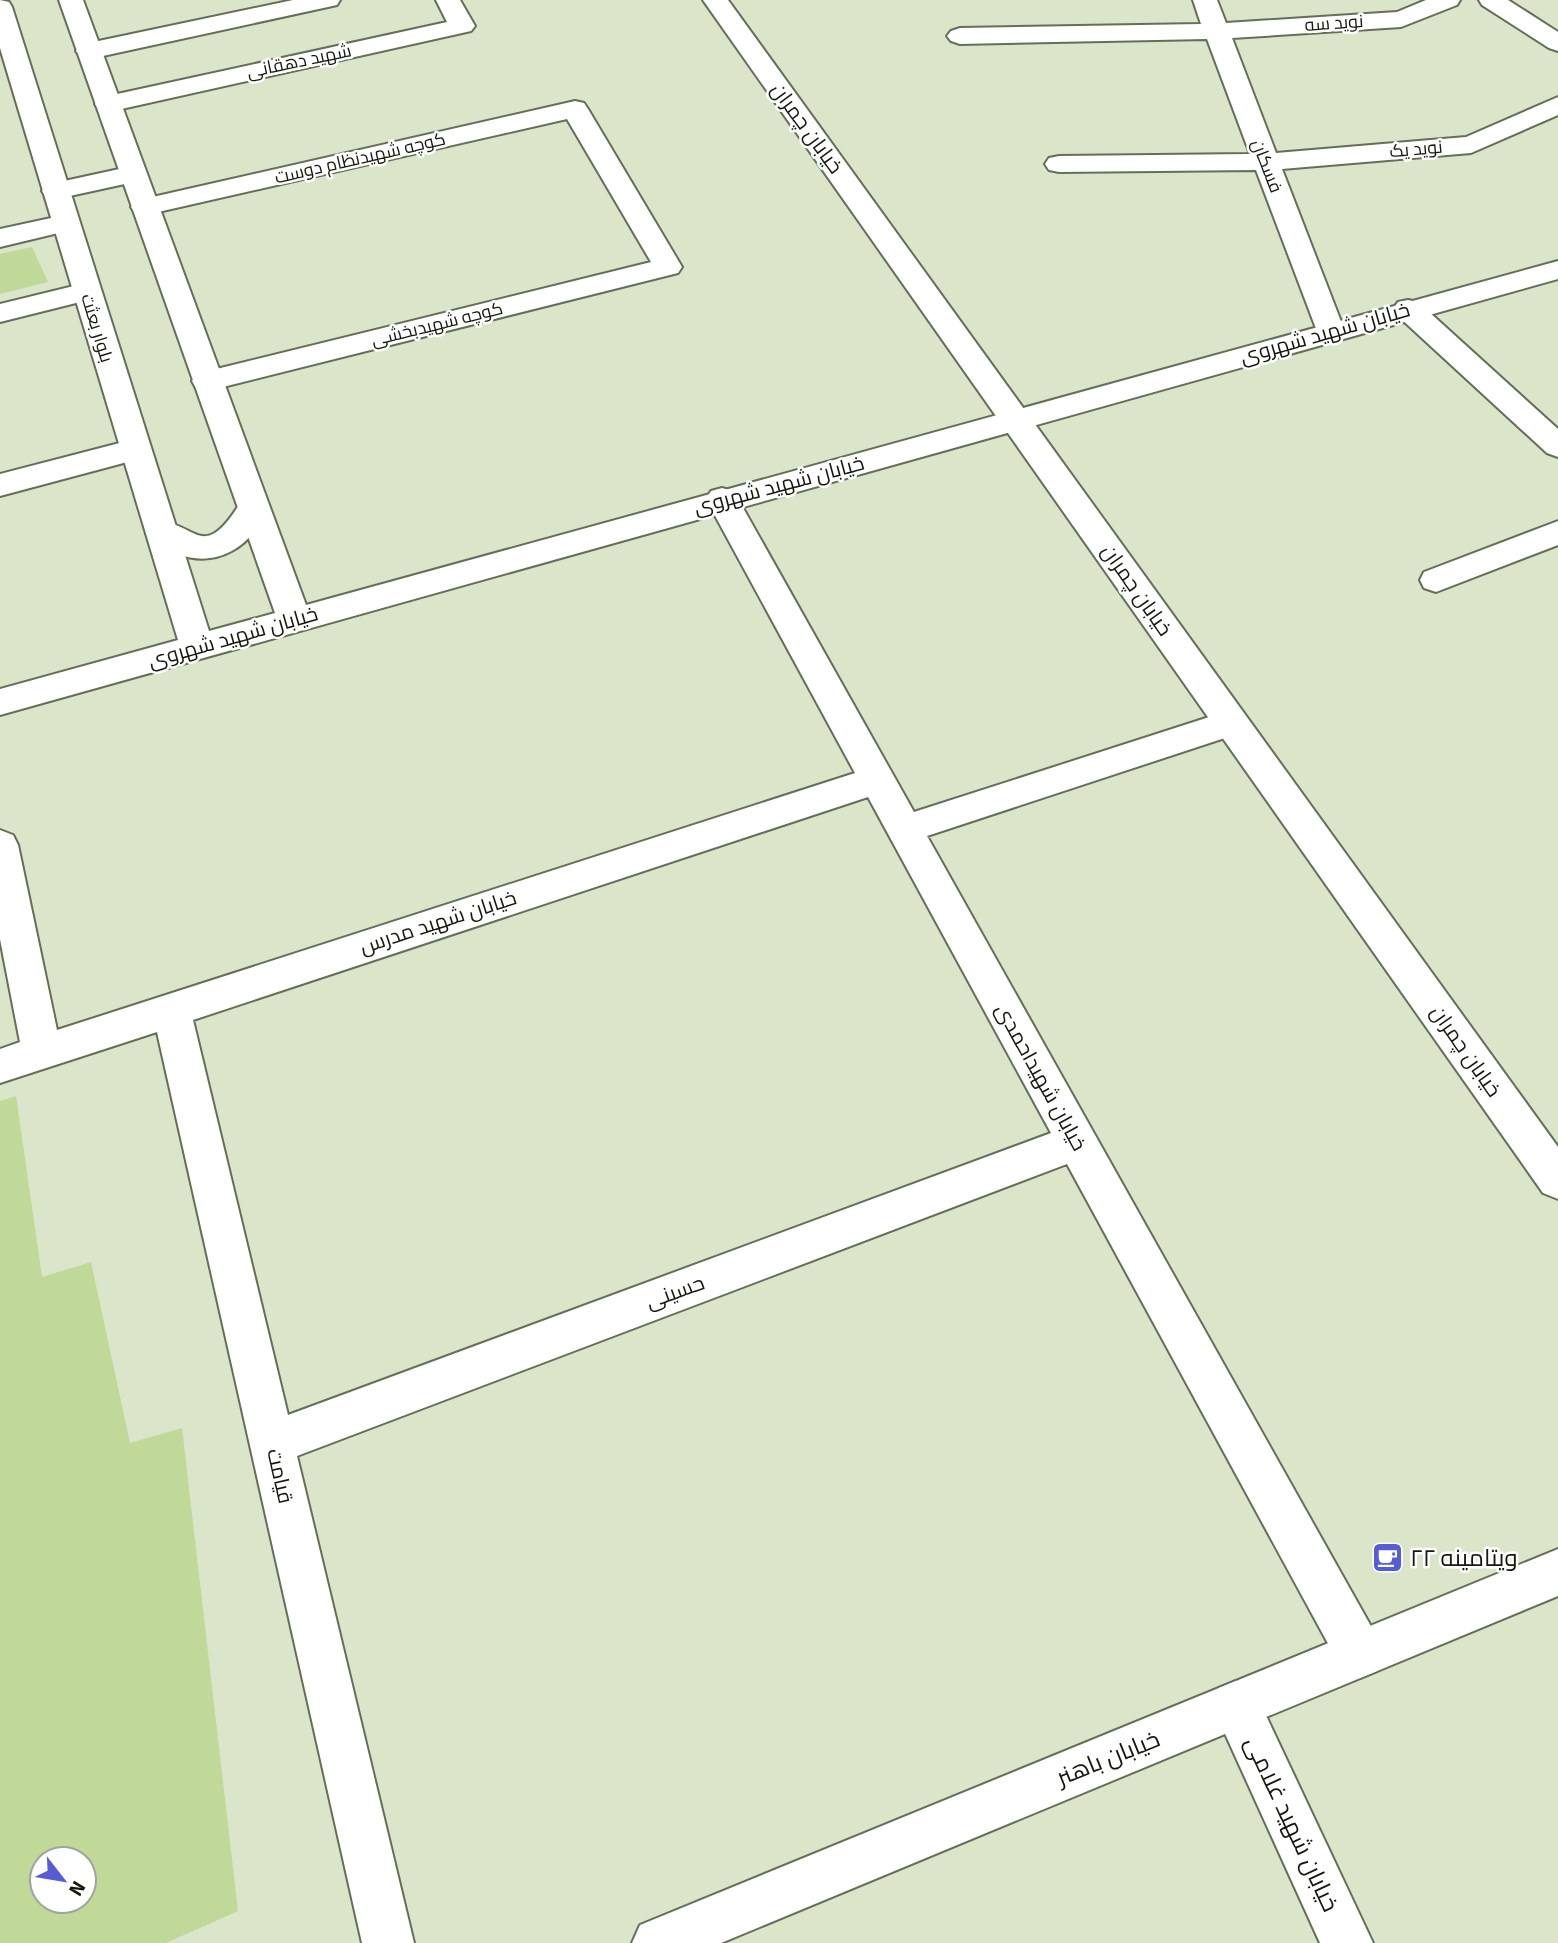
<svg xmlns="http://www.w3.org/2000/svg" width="1558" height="1943" font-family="Signika,Cairo,sans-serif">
	<rect width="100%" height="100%" fill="#dae5ca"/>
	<path fill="#c0d999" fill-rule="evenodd" d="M32,247l16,35 -48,12v-40z
		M16,1096l26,181 49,-15 39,181 52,-15 56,483 -72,32h-166v-842zM84,1859v42h-42v-42z"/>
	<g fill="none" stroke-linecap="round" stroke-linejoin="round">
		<defs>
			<path id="minor" d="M293,0h47l-3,5 -9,2 -239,52 -9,-3 -4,-5 4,-5 9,-3z
				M436,0h24l15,26 -4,5 -363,81 -9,-2 -4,-6 4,-6 9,-2 339,-74z
				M1193,0h24l9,23 171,-11 29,-12h34l-3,5 -56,22 -169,11 44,115 190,-16 92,-40v18l-87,38 -189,16 63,163 -5,7 -10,2 -10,-2 -64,-169 -197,2 -10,-2 -4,-6 4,-6 10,-2 191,-2 -43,-115 -247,5 -9,-3 -4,-5 4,-5 9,-3 241,-4z
				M1479,0h29l50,32v19l-9,-3 -67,-43z
				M575,101l9,2 4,6 94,158 -4,6 -471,118 -11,-3 -4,-7 4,-7 455,-112 -84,-143 -422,96 -10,-2 -4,-6 4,-6z
				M133,166l10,2 4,6 -4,6 -87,19 -10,-2 -4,-6 4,-6z
				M65,215l10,2 4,6 -4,6 -75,18v-18z
				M86,283l10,3 4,6 -4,6 -96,24v-18z
				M1408,300l10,2 140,127v28l-11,-4 -149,-137 -5,-7 5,-7z
				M135,439l11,4 5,7 -5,7 -146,39v-22z
				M722,488l11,3 5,8 176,313 317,-102 12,4 5,9 -5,9 -316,104 450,801 7,17 -7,17 -17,7 -17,-7 -276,-507 -770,292 117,487h-52l-205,-911 -157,51v-34l20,-7 -20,-103v-109l13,5 5,10 39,185 798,-257 -149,-274 5,-8zM868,797l183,336 -763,282 -95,-395z
				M253,497l11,3 5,8c-18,38 -50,61 -92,46 -12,-4 -25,-10 -31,-21l5,-8c43,-13 48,47 91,-25z
				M1558,521v24l-122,47 -12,-4 -4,-8 4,-8z
				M1236,1681l17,7 120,255h-53l-108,-238 7,-17z"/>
			<path id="tertiary" d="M0,0l9,2 3,5 197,624 66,-18 -216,-613h24l223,605 1252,-344v18l-1558,436v-26l178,-49 -178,-592z
				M1558,1549v47l-837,347h-89l8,-18z"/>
			<path id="secondary" d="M703,0h25l830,1147v52l-15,-6z"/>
		</defs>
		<use href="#minor" stroke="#656f57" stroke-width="4"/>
		<use href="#tertiary" stroke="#656f57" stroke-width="4"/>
		<use href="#secondary" stroke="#656f57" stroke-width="4"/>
		<use href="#minor" fill="#fff" fill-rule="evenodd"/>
		<use href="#tertiary" fill="#fff" fill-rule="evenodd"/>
		<use href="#secondary" fill="#fff" fill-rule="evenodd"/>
	</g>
	<defs>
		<symbol id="cafe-square" viewBox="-11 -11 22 22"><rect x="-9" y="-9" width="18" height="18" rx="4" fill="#555dd4" stroke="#fff"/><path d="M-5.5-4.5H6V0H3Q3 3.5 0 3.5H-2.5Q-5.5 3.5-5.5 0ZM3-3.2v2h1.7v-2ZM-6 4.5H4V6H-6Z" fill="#fff"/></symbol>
	</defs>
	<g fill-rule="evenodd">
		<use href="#cafe-square" x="1370" y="1540" width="35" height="35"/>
	</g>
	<g text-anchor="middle" stroke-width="5" stroke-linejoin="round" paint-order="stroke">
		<g font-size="18" fill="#14180e" stroke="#fff">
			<text transform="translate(1334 23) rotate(-4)" y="6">نوید سه</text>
			<text transform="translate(299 61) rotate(-12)" y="6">شهید دهقانی</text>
			<text transform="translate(1416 149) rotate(-5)" y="6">نوید یک</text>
			<text transform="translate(360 158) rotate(-13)" y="6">کوچه شهیدنظام دوست</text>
			<text transform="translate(1267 166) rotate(69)" y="6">فسکان</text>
			<text transform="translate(437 324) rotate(-14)" y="6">کوچه شهیدبخشی</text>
			<text transform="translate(97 328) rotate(73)" y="6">بلوار بعثت</text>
		</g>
		<g font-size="21" fill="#14180e" stroke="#fff">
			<text transform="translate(807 128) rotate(54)" y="7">خیابان چمران</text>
			<text transform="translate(1325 333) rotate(-16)" y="7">خیابان شهید شهروی</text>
			<text transform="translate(779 485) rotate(-15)" y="7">خیابان شهید شهروی</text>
			<text transform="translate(1137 590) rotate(55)" y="7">خیابان چمران</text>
			<text transform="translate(233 637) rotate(-16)" y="7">خیابان شهید شهروی</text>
			<text transform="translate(438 922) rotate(-18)" y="7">خیابان شهید مدرس</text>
			<text transform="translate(1466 1051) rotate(55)" y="7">خیابان چمران</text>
			<text transform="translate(1041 1077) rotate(61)" y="7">خیابان شهیداحمدی</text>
			<text transform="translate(675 1292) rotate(-20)" y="7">حسینی</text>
			<text transform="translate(280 1476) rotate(77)" y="7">قیامت</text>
		</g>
		<g font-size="24" fill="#14180e" stroke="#fff" text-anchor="start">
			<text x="1410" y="1566">ویتامینه ۲۲</text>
		</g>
		<g font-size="24" fill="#14180e" stroke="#fff">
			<text transform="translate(1108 1758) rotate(-22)" y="8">خیابان باهنر</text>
			<text transform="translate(1292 1824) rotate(65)" y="8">خیابان شهید غلامی</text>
		</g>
	</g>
	<g transform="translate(63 1880) rotate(121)"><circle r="33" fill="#ffffff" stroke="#a1a39f" stroke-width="2"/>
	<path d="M0-5L12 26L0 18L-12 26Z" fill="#555dd4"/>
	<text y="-10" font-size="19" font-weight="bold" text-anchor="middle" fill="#14180e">N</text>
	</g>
</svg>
